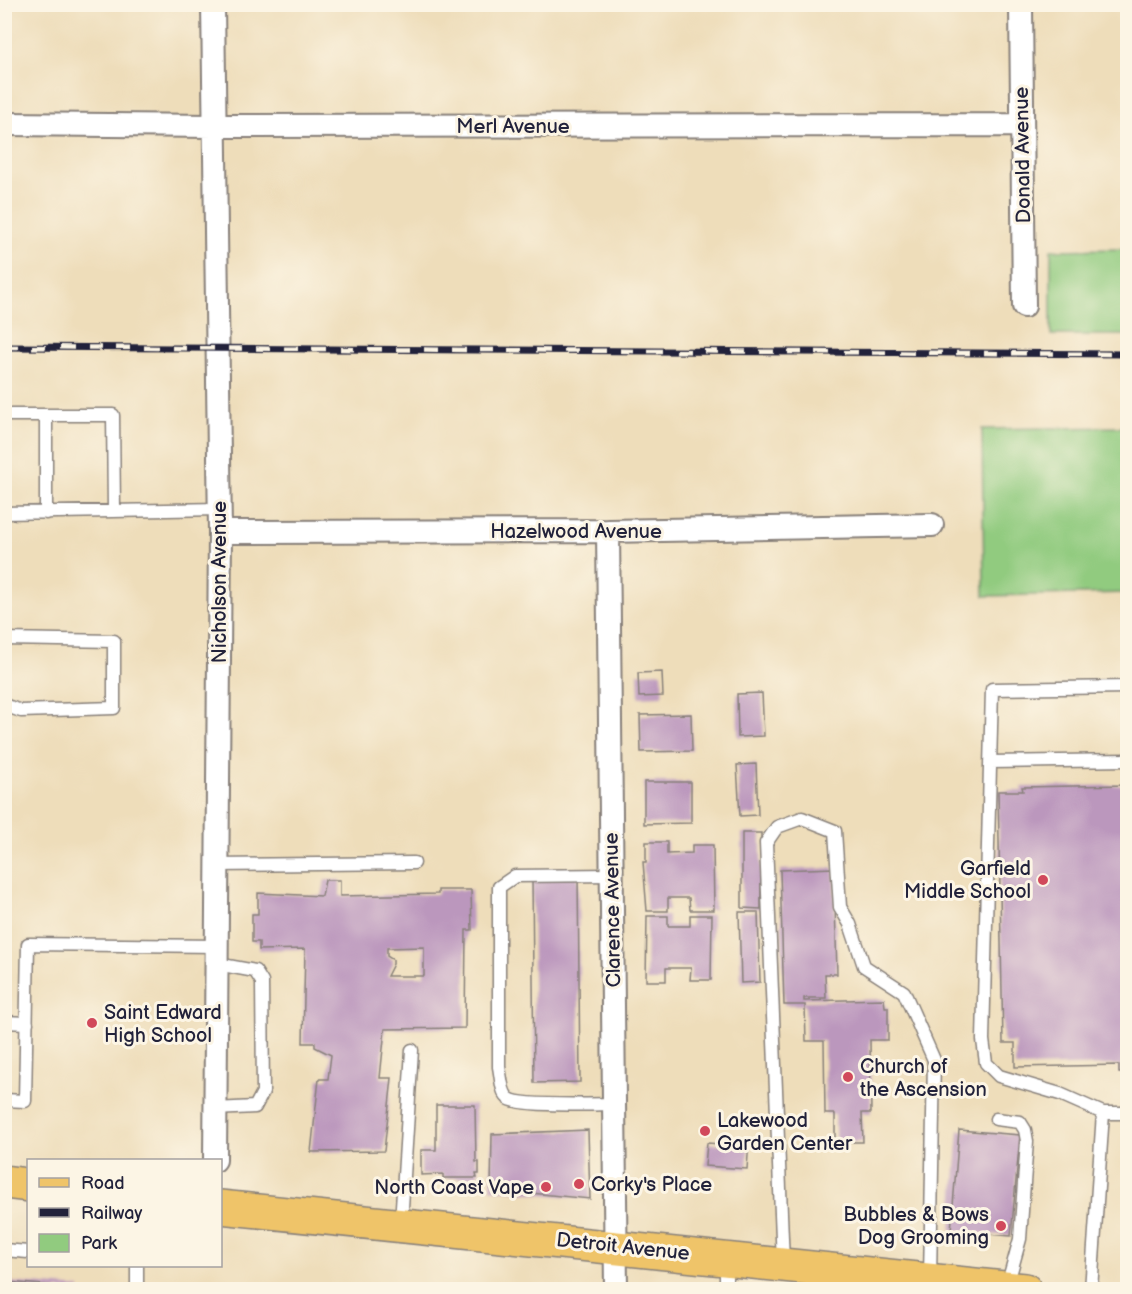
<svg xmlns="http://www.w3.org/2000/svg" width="1132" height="1294" font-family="'Balsamiq Sans',sans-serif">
	<rect width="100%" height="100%" fill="#fcf5e5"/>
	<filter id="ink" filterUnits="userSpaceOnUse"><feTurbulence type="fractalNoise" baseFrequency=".0167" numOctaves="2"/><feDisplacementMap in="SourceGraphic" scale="12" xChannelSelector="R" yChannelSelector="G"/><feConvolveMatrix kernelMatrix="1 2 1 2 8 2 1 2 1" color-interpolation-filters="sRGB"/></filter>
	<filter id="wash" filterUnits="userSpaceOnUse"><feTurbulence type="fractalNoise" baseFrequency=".008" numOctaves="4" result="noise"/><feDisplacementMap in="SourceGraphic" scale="24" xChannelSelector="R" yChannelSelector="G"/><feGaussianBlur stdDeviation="1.35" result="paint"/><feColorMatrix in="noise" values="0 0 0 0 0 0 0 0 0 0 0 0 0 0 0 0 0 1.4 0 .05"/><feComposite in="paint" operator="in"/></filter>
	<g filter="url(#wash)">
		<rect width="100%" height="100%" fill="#eeddba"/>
		<path fill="#91cb7f" stroke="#5a765d" stroke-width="1.5" d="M1127,249v86h-76v-85z
			M1127,427v166l-143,3 -2,-167z"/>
		<g id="blocks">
			<path fill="#bb97bd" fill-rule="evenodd" d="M662,672l1,24 -24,1 -1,-24z
				M762,693l2,43 -26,1 -1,-43z
				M691,714l1,37 -51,1 -1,-37z
				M756,764l2,51 -18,1 -3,-51z
				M644,782h47v41l-47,1z
				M1128,785v288h-9v-8l-104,2v-24h-12l-5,-252h25l-1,-4z
				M742,833h19v76l-19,-1z
				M646,842h21v12l25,-1v-8h21l1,65h-24l-1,-12h-21v13h-21l-4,-49h3z
				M834,868l3,106h-12l1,24h-22v3l80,-2 1,8h3v33h-18l1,73h-9l1,29h-28v-28h-10l-1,-73h-18l-1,-36h-21l-4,-135z
				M578,875l2,207 -46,1 -2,-207z
				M325,880h15v16l98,-2v-4h33l1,40h-6l-1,98 -80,1 -5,49h12l-8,73 -73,1 8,-73h9l3,-24 -16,-8v-4h-12l2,-94 -46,1v-8h-7v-28h6v-21l64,3zM424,947v29h-37l6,-12v-4l-6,-4v-8z
				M739,912h19l2,70 -19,1z
				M690,915h22l-1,65h-21l1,-12h-25v13h-20l1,-65h21v10h22z
				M436,1105h39l1,57h3v12h-3l1,4h-34v-4l-22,1v-25h15z
				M588,1130l2,69 -99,-10 1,-55z
				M959,1130l61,5 -9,101 -60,-5z
				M721,1139l28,2 -2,28 -42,-3 2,-23 14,1z
				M7,1282l73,6v2h-73z"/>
		</g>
	</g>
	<g filter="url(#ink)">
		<use href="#blocks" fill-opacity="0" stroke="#88807a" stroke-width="1.5"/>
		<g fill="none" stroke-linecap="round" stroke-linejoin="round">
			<defs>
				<path id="service" d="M4,415h109l1,95
					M4,513l216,-4
					M46,513v-98
					M4,639l110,2v67l-93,3 -17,-6
					M1128,687l-136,2 -9,351 3,23 13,13 61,18 43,19h25
					M990,762l138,-2
					M217,865l197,-2
					M612,875l-97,1 -16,11v180c2,9 2,25 9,31 10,9 89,6 106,6
					M4,1022l23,1
					M4,1100l21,1 3,-157 189,2
					M215,1109l40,-2 8,-15 -1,-110 -7,-11 -38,-7
					M996,1119l24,3 5,8 2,11 -7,98 -13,47
					M401,1223l11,-173
					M4,1250l24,2
					M726,1261v29
					M783,1263l-17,-420 11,-16 25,-9 33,13 5,76 10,17 14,42 40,26 30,68 -4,218
					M137,1266v24
					M1091,1290l12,-177"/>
				<path id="minor" d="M213,4l7,528 -5,628
					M1021,4l3,302
					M4,124l210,2 807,-1
					M608,531l8,759
					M220,532l388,-1 324,-6"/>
				<path id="primary" d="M4,1182l24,3
					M220,1207l805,83"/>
			</defs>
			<use href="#service" stroke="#88807a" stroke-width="15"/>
			<use href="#minor" stroke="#88807a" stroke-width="26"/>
			<use href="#primary" stroke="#88807a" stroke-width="36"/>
			<use href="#service" stroke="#fff" stroke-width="12"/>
			<use href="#minor" stroke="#fff" stroke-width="22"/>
			<use href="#primary" stroke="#efc469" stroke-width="33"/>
			<defs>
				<path id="rail" d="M4,347l1124,7"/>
			</defs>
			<use href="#rail" stroke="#22223b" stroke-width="7"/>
			<use href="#rail" stroke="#fcf5e5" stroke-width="4.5" stroke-dasharray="14" stroke-linecap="butt"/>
		</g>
	</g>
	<g fill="#d1495b" stroke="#fcf5e5" stroke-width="2">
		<circle cx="1043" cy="880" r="6"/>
		<circle cx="92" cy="1023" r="6"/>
		<circle cx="848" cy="1077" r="6"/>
		<circle cx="705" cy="1131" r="6"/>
		<circle cx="579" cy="1184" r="6"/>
		<circle cx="546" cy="1187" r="6"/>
		<circle cx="1001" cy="1226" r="6"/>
	</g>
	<g text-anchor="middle" stroke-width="6" stroke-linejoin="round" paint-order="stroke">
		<g font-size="20" fill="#22223b" stroke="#fcf5e5">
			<text x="513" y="133">Merl Avenue</text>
			<text transform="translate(1022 155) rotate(-91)" y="7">Donald Avenue</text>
			<text x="576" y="538">Hazelwood Avenue</text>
			<text transform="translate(219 582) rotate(-90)" y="7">Nicholson Avenue</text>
			<text transform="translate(612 910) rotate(-91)" y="7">Clarence Avenue</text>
			<text transform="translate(623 1246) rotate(6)" y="7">Detroit Avenue</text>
		</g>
		<g font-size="20" fill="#22223b" stroke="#fcf5e5" text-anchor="start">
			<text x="1031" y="875" text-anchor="end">Garfield<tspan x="1031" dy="23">Middle School</tspan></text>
			<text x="104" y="1019">Saint Edward<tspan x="104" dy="23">High School</tspan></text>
			<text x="860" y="1073">Church of<tspan x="860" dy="23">the Ascension</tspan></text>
			<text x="717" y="1127">Lakewood<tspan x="717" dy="23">Garden Center</tspan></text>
			<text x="591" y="1191">Corky's Place</text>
			<text x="534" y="1194" text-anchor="end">North Coast Vape</text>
			<text x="989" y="1221" text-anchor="end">Bubbles &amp; Bows<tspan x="989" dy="23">Dog Grooming</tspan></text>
		</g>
	</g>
	<rect width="1132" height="1294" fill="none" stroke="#fcf5e5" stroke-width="24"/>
	<rect x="27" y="1159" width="195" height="108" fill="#fcf5e5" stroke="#a5a1a1" stroke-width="1.5"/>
	<rect x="39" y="1178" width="30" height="9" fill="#efc469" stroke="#a5a1a1" stroke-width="1.5"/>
	<text x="81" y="1189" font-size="18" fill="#22223b">Road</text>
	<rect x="39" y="1208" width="30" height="9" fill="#22223b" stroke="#a5a1a1" stroke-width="1.5"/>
	<text x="81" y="1219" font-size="18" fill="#22223b">Railway</text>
	<rect x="39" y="1234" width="30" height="18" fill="#91cb7f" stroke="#a5a1a1" stroke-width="1.5"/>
	<text x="81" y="1249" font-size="18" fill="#22223b">Park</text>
</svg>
